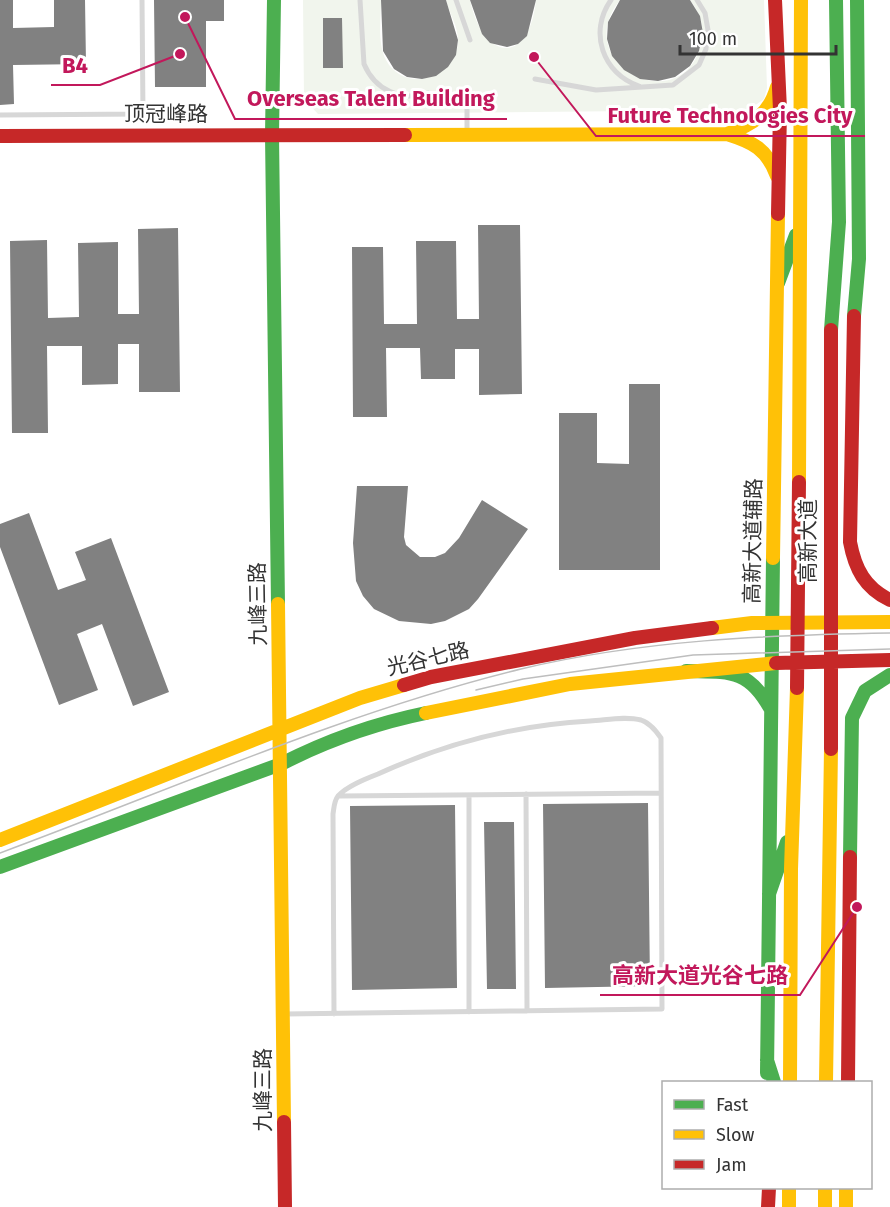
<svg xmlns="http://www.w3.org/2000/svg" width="890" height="1207" font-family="'Fira Sans','Noto Sans SC',sans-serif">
	<rect width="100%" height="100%" fill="#fff"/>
	<path fill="#f1f5ed" d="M303,0h78c0,18 -4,43 5,60 19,35 72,18 72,-20 0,-14 -9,-27 -12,-40h24c13,61 59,67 66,0h84c-51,64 58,119 80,48 6,-18 1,-34 -10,-48h74l3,88 -3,11 -14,10 -15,1 -417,4 -14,-15z"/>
	<path fill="#818181" d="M0,0h13v28l41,-1v-27h31l1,64 -73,1 1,39 -14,1z
		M154,0h70v21h-18v66h-51z
		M381,0h65l12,40 -2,15 -8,12 -12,9 -14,3 -15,-2 -13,-8 -11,-18z
		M470,0h66l-9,36 -9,8 -11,3 -17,-4 -8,-9z
		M620,0h70l10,16 3,17 -4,18 -9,15 -15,11 -17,4 -18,-2 -16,-9 -12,-14 -5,-17 1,-17z
		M323,18h19l1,50h-20z
		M478,225h42l2,169 -43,1v-46h-24v30h-34l-1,-31h-34l1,69h-34l-1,-170h31l1,77h33l-1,-83h40l1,78h22z
		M178,228l2,164h-41v-48h-21v40l-36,1v-39h-35l1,87h-36l-2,-192 37,-1 1,78 31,-1 -1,-74 40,-1v72h21l-1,-85z
		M629,384h31v186h-101v-157h38v50l32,1z
		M357,486h51l-4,51 2,8 14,12h15l10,-4 14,-15 23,-38 46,29 -50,70 -9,10 -24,12 -14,3 -32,-3 -25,-12 -11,-13 -7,-15 -3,-38z
		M29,513l29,77 28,-10 -11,-28 36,-14 58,154 -36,14 -31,-82 -25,10 21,56 -39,15 -59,-158v-23z
		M648,803l2,183 -105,2 -2,-184z
		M455,805l2,183 -105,2 -2,-184z
		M484,822h30l2,167h-29z"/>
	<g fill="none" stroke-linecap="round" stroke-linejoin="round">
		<path stroke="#d7d7d7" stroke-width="5" d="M360,0l4,64c11,26 37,38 64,29
			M456,0l14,40
			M611,0c-23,32 -8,74 28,86
			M535,79l61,11 77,-5 26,-20 7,-16 2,-19 -3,-17 -8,-13
			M467,103v29
			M0,115l143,-1 -1,-114
			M526,794l1,217
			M340,796l321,-3
			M469,1012v-217
			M285,1014l377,-5 -1,-271c-5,-7 -11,-15 -20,-18 -16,-4 -34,0 -51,1 -74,4 -144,22 -212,53 -13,5 -31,12 -40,22 -4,5 -4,12 -5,18l1,200"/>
		<path stroke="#4caf50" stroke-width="14" d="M274,0l-2,135 6,469
			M778,283l18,-48
			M854,316l5,-57 -2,-259
			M831,330l8,-108 -3,-222
			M686,671c42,1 62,-3 84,37
			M850,857l2,-139 13,-27 25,-16
			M0,867l281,-103c45,-23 96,-41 145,-51
			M769,894l18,-52
			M767,1060l7,22
			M767,1073l6,-515"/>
		<path stroke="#ffc107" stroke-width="14" d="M777,87c-8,28 -24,37 -50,47 26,8 40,15 50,42
			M405,135l322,-1
			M799,482l2,-482
			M773,558l5,-344
			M278,604l6,518
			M712,628l40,-5 138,-1
			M426,713l144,-29 206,-21
			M0,840l360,-142 44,-13
			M790,1082l1,-213 6,-181
			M826,1082l5,-333
			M789,1188v19
			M825,1188v19
			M846,1188v19"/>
		<path stroke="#c62828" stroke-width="14" d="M775,0l5,110 -2,104
			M0,136l405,-1
			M854,316l-4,226c5,27 15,46 40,58
			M776,663l114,-3
			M404,685l27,-8 204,-39 77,-10
			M797,688l2,-206
			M831,749v-419
			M848,1082l2,-225
			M284,1122l1,85
			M768,1207l1,-19"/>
		<path stroke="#bebebe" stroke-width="1.5" d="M476,690l47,-11 170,-24 197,-6
			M0,853c173,-64 342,-140 521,-184 121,-29 245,-34 369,-36"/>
	</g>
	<g text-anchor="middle" stroke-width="6" stroke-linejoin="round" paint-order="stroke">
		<g font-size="21" fill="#333" stroke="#fff">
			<text x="166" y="121">顶冠峰路</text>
			<text transform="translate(753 541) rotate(-89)" y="7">高新大道辅路</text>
			<text transform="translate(808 541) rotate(-90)" y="7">高新大道</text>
			<text transform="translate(258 604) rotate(-91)" y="7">九峰三路</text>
			<text transform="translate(428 659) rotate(-13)" y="7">光谷七路</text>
			<text transform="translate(263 1090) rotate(-90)" y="7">九峰三路</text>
		</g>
	</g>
	<path fill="none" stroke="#c2185b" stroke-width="2" d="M180 54L100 85H51M185 17L235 119H507M534 57L596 136H865M857 907L800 995H600"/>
	<g fill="#c2185b" stroke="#fff" stroke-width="2">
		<circle cx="180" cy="54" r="6"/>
		<circle cx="185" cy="17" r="6"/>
		<circle cx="534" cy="57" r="6"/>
		<circle cx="857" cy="907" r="6"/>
	</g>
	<g font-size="22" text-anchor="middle" font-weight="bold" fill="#c2185b" stroke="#fff" stroke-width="6" stroke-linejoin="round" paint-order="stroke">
		<text x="75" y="73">B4</text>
		<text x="371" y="106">Overseas Talent Building</text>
		<text x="730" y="123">Future Technologies City</text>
		<text x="700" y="983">高新大道光谷七路</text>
	</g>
	<rect x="662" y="1081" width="210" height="108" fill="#ffffff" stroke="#adadad" stroke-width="1.5"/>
	<rect x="674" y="1100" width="30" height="9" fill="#4caf50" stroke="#adadad" stroke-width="1.5"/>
	<text x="716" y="1111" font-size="18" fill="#333333">Fast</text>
	<rect x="674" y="1130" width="30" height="9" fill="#ffc107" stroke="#adadad" stroke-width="1.5"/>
	<text x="716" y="1141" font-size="18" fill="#333333">Slow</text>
	<rect x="674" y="1160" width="30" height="9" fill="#c62828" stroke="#adadad" stroke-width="1.5"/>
	<text x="716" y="1171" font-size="18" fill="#333333">Jam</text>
	<path d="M680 45v9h156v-9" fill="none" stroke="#333333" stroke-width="3"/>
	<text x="689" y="45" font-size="18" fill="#333333" stroke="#ffffff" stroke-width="4.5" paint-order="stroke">100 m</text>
</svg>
